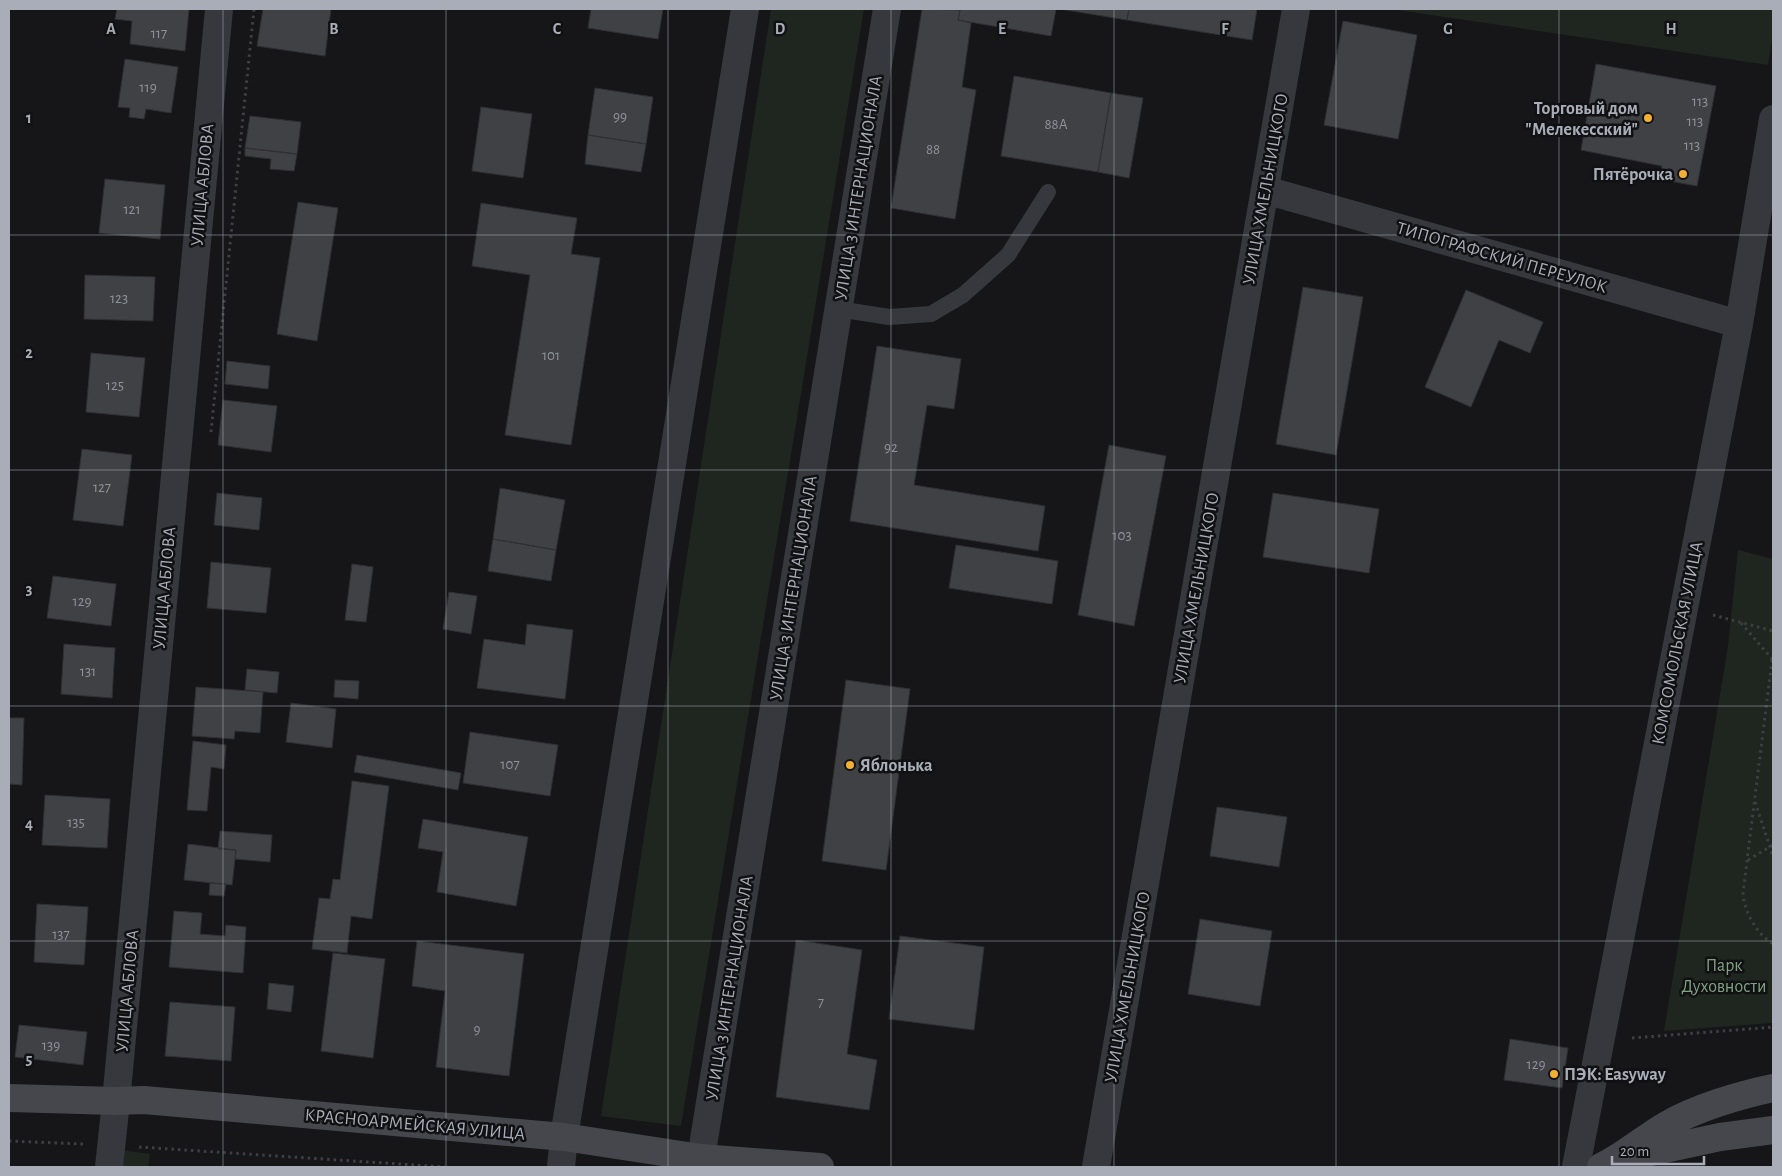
<svg xmlns="http://www.w3.org/2000/svg" width="1782" height="1176" font-family="'Alegreya Sans',sans-serif">
	<rect width="100%" height="100%" fill="#161618"/>
	<path fill="#1e261f" d="M771,9h93l-183,1117 -80,-10z
		M1391,9h382v23l-5,33z
		M1738,550l35,9v464l-109,8 64,-385z
		M121,1150l29,4 -2,13h-28z"/>
	<path fill="#404145" stroke="#303034" d="M117,9h72l-4,42 -55,-7 2,-23 -17,-2z
		M263,9h68l-6,47 -68,-10z
		M591,9h72l-5,30 -70,-11z
		M922,9l38,1 -2,10 13,3 -9,64 14,3 -21,129 -64,-11z
		M951,9h105l-5,27 -93,-16 2,-10z
		M1060,9h69l-2,11z
		M1129,9h128l-5,31 -125,-20z
		M1343,21l74,14 -19,104 -74,-14z
		M125,59l53,8 -7,46 -25,-4 -2,10 -15,-2 1,-9 -12,-1z
		M1596,64l120,22 -19,100 -38,-7 3,-13 -81,-16z
		M1014,76l97,17 -13,79 -97,-16z
		M595,88l58,9 -7,47 -58,-9z
		M1111,93l32,5 -14,80 -31,-6z
		M481,107l51,7 -9,64 -51,-7z
		M250,116l51,6 -4,32 -52,-6z
		M588,135l58,9 -5,28 -56,-8z
		M245,148l52,6 -3,17 -24,-2 1,-10 -26,-3z
		M105,179l60,6 -5,54 -61,-6z
		M298,202l40,6 -21,133 -40,-7z
		M481,203l96,15 -6,36 29,4 -29,187 -66,-10 25,-160 -58,-9z
		M85,275l70,2 -2,44 -69,-2z
		M1303,287l60,10 -27,158 -60,-11z
		M1466,290l77,32 -13,31 -31,-13 -28,67 -46,-20z
		M877,346l84,13 -7,50 -27,-4 -13,80 131,21 -7,45 -188,-30z
		M91,353l54,5 -6,59 -53,-5z
		M227,361l43,5 -2,23 -43,-5z
		M223,400l54,6 -6,46 -53,-7z
		M1109,445l57,11 -32,170 -56,-11z
		M82,449l50,6 -9,71 -50,-6z
		M500,488l65,12 -9,50 -63,-11z
		M217,493l45,5 -3,32 -45,-5z
		M1273,493l106,16 -10,64 -106,-16z
		M493,539l63,11 -5,31 -63,-10z
		M956,545l102,16 -6,43 -103,-16z
		M211,562l60,6 -5,45 -59,-5z
		M352,564l21,3 -7,55 -21,-2z
		M53,576l63,8 -5,42 -64,-8z
		M449,592l28,4 -6,38 -28,-5z
		M527,624l46,6 -8,69 -88,-11 7,-49 41,6z
		M64,644l51,4 -3,50 -51,-4z
		M247,669l32,3 -2,21 -32,-3z
		M335,680l24,1 -1,18 -24,-2z
		M846,680l64,9 -24,181 -64,-9z
		M196,687l67,5 -3,41 -25,-2 -1,8 -42,-3z
		M291,703l45,6 -4,39 -46,-6z
		M9,718h15l-2,67 -13,-1z
		M470,732l88,13 -8,51 -87,-13z
		M193,741l33,4 -2,24 -13,-2 -4,44 -20,-1z
		M357,755l104,18 -3,17 -104,-18z
		M352,781l37,5 -17,133 -21,-3 -4,37 -35,-4 7,-51 11,1 3,-20 7,1z
		M45,795l65,4 -3,49 -65,-3z
		M1217,807l70,10 -8,50 -69,-11z
		M423,819l105,18 -12,69 -79,-14 6,-40 -25,-4z
		M220,831l52,4 -2,27 -35,-3 1,-9 -18,-1z
		M188,844l48,6 -4,35 -48,-5z
		M210,883l16,1 -2,12 -15,-1z
		M37,904l51,3 -4,58 -50,-3z
		M174,911l28,2 -2,21 25,2 1,-11 20,2 -3,46 -74,-6z
		M1200,919l72,12 -12,75 -72,-12z
		M900,936l84,11 -10,83 -85,-11z
		M796,940l66,10 -15,104 30,6 -8,50 -93,-13z
		M417,941l107,13 -15,122 -73,-9 9,-76 -33,-5z
		M333,953l52,6 -12,99 -52,-7z
		M269,983l25,3 -3,26 -24,-3z
		M170,1002l65,5 -4,54 -66,-5z
		M19,1025l68,7 -4,33 -68,-8z
		M1510,1039l58,9 -6,40 -58,-8z"/>
	<g fill="none" stroke-linecap="round" stroke-linejoin="round">
		<path stroke="#3d3f44" stroke-width="3" stroke-dasharray="2.5 4" stroke-linecap="butt" d="M211,432l43,-423
			M1713,615l60,16
			M1741,623l32,37
			M1772,660l-29,233c1,19 14,41 30,51
			M1755,802l18,54
			M1748,860l25,-15
			M1632,1038l141,-11
			M9,1141l74,3
			M139,1147l306,20"/>
		<path stroke="#37383d" stroke-width="16" d="M838,309l51,8 42,-3 32,-19 45,-40 40,-63"/>
		<path stroke="#37383d" stroke-width="28" d="M1265,190l474,134
			M701,1158l186,-1149
			M109,1167l7,-66 103,-1092
			M561,1167l3,-30 181,-1128
			M1096,1167l200,-1158
			M1576,1167l163,-843 34,-205"/>
		<path stroke="#45474d" stroke-width="28" d="M9,1098l107,3 28,-1 420,37 137,21 119,9
			M1632,1156l88,-19 53,-7
			M1601,1167c23,-11 42,-28 64,-41 30,-18 75,-31 108,-38"/>
	</g>
	<path fill="none" stroke="#a8adb8" stroke-width="1" stroke-opacity="0.55" d="M223,9v1158M446,9v1158M668,9v1158M891,9v1158M1114,9v1158M1336,9v1158M1559,9v1158M9,235h1764M9,470h1764M9,706h1764M9,941h1764"/>
	<g fill="#f2b134" stroke="#111113" stroke-width="2">
		<circle cx="1648" cy="118" r="5"/>
		<circle cx="1683" cy="174" r="5"/>
		<circle cx="850" cy="765" r="5"/>
		<circle cx="1554" cy="1074" r="5"/>
	</g>
	<g text-anchor="middle" stroke-width="5" stroke-linejoin="round" paint-order="stroke">
		<g font-size="15" fill="#8e929b">
			<text x="159" y="38">117</text>
			<text x="148" y="92">119</text>
			<text x="1700" y="106">113</text>
			<text x="620" y="121">99</text>
			<text x="1695" y="126">113</text>
			<text x="1056" y="129">88А</text>
			<text x="1692" y="150">113</text>
			<text x="933" y="154">88</text>
			<text x="132" y="214">121</text>
			<text x="119" y="303">123</text>
			<text x="551" y="360">101</text>
			<text x="115" y="390">125</text>
			<text x="891" y="452">92</text>
			<text x="102" y="492">127</text>
			<text x="1122" y="540">103</text>
			<text x="82" y="606">129</text>
			<text x="88" y="676">131</text>
			<text x="510" y="769">107</text>
			<text x="76" y="827">135</text>
			<text x="61" y="939">137</text>
			<text x="821" y="1007">7</text>
			<text x="477" y="1034">9</text>
			<text x="51" y="1050">139</text>
			<text x="1536" y="1069">129</text>
		</g>
		<g font-size="18" font-weight="bold" fill="#a8adb8" stroke="#111113" text-anchor="end">
			<text x="1638" y="114">Торговый дом<tspan x="1638" dy="21">"Мелекесский"</tspan></text>
			<text x="1673" y="180">Пятёрочка</text>
			<text x="860" y="771" text-anchor="start">Яблонька</text>
			<text x="1564" y="1080" text-anchor="start">ПЭК: Easyway</text>
		</g>
		<g font-size="18" fill="#a8adb8" stroke="#111113">
			<text transform="translate(202 185) rotate(-85)" y="6">УЛИЦА АБЛОВА</text>
			<text transform="translate(858 188) rotate(-81)" y="6">УЛИЦА 3 ИНТЕРНАЦИОНАЛА</text>
			<text transform="translate(1265 189) rotate(-80)" y="6">УЛИЦА ХМЕЛЬНИЦКОГО</text>
			<text transform="translate(1502 257) rotate(16)" y="6">ТИПОГРАФСКИЙ ПЕРЕУЛОК</text>
			<text transform="translate(164 588) rotate(-85)" y="6">УЛИЦА АБЛОВА</text>
			<text transform="translate(793 588) rotate(-81)" y="6">УЛИЦА 3 ИНТЕРНАЦИОНАЛА</text>
			<text transform="translate(1196 588) rotate(-80)" y="6">УЛИЦА ХМЕЛЬНИЦКОГО</text>
			<text transform="translate(1677 643) rotate(-79)" y="6">КОМСОМОЛЬСКАЯ УЛИЦА</text>
			<text transform="translate(1127 987) rotate(-80)" y="6">УЛИЦА ХМЕЛЬНИЦКОГО</text>
			<text transform="translate(729 988) rotate(-81)" y="6">УЛИЦА 3 ИНТЕРНАЦИОНАЛА</text>
			<text transform="translate(127 991) rotate(-85)" y="6">УЛИЦА АБЛОВА</text>
			<text transform="translate(415 1124) rotate(5)" y="6">КРАСНОАРМЕЙСКАЯ УЛИЦА</text>
		</g>
		<g font-size="18" fill="#7fa381" stroke="#111113">
			<text x="1724" y="971">Парк<tspan x="1724" dy="21">Духовности</tspan></text>
		</g>
	</g>
	<g font-size="16" text-anchor="middle" font-weight="bold" fill="#a8adb8" stroke="#111113" stroke-width="5" stroke-linejoin="round" paint-order="stroke">
		<text x="111" y="34">A</text>
		<text x="334" y="34">B</text>
		<text x="557" y="34">C</text>
		<text x="780" y="34">D</text>
		<text x="1002" y="34">E</text>
		<text x="1225" y="34">F</text>
		<text x="1448" y="34">G</text>
		<text x="1671" y="34">H</text>
		<text x="29" y="123">1</text>
		<text x="29" y="358">2</text>
		<text x="29" y="594">3</text>
		<text x="29" y="829">4</text>
		<text x="29" y="1064">5</text>
	</g>
	<rect width="1782" height="1176" fill="none" stroke="#a8adb8" stroke-width="20"/>
	<path d="M1612 1156v8h92v-8" fill="none" stroke="#a8adb8" stroke-width="2.5"/>
	<text x="1620" y="1156" font-size="15" fill="#a8adb8" stroke="#111113" stroke-width="4" paint-order="stroke">20 m</text>
</svg>
